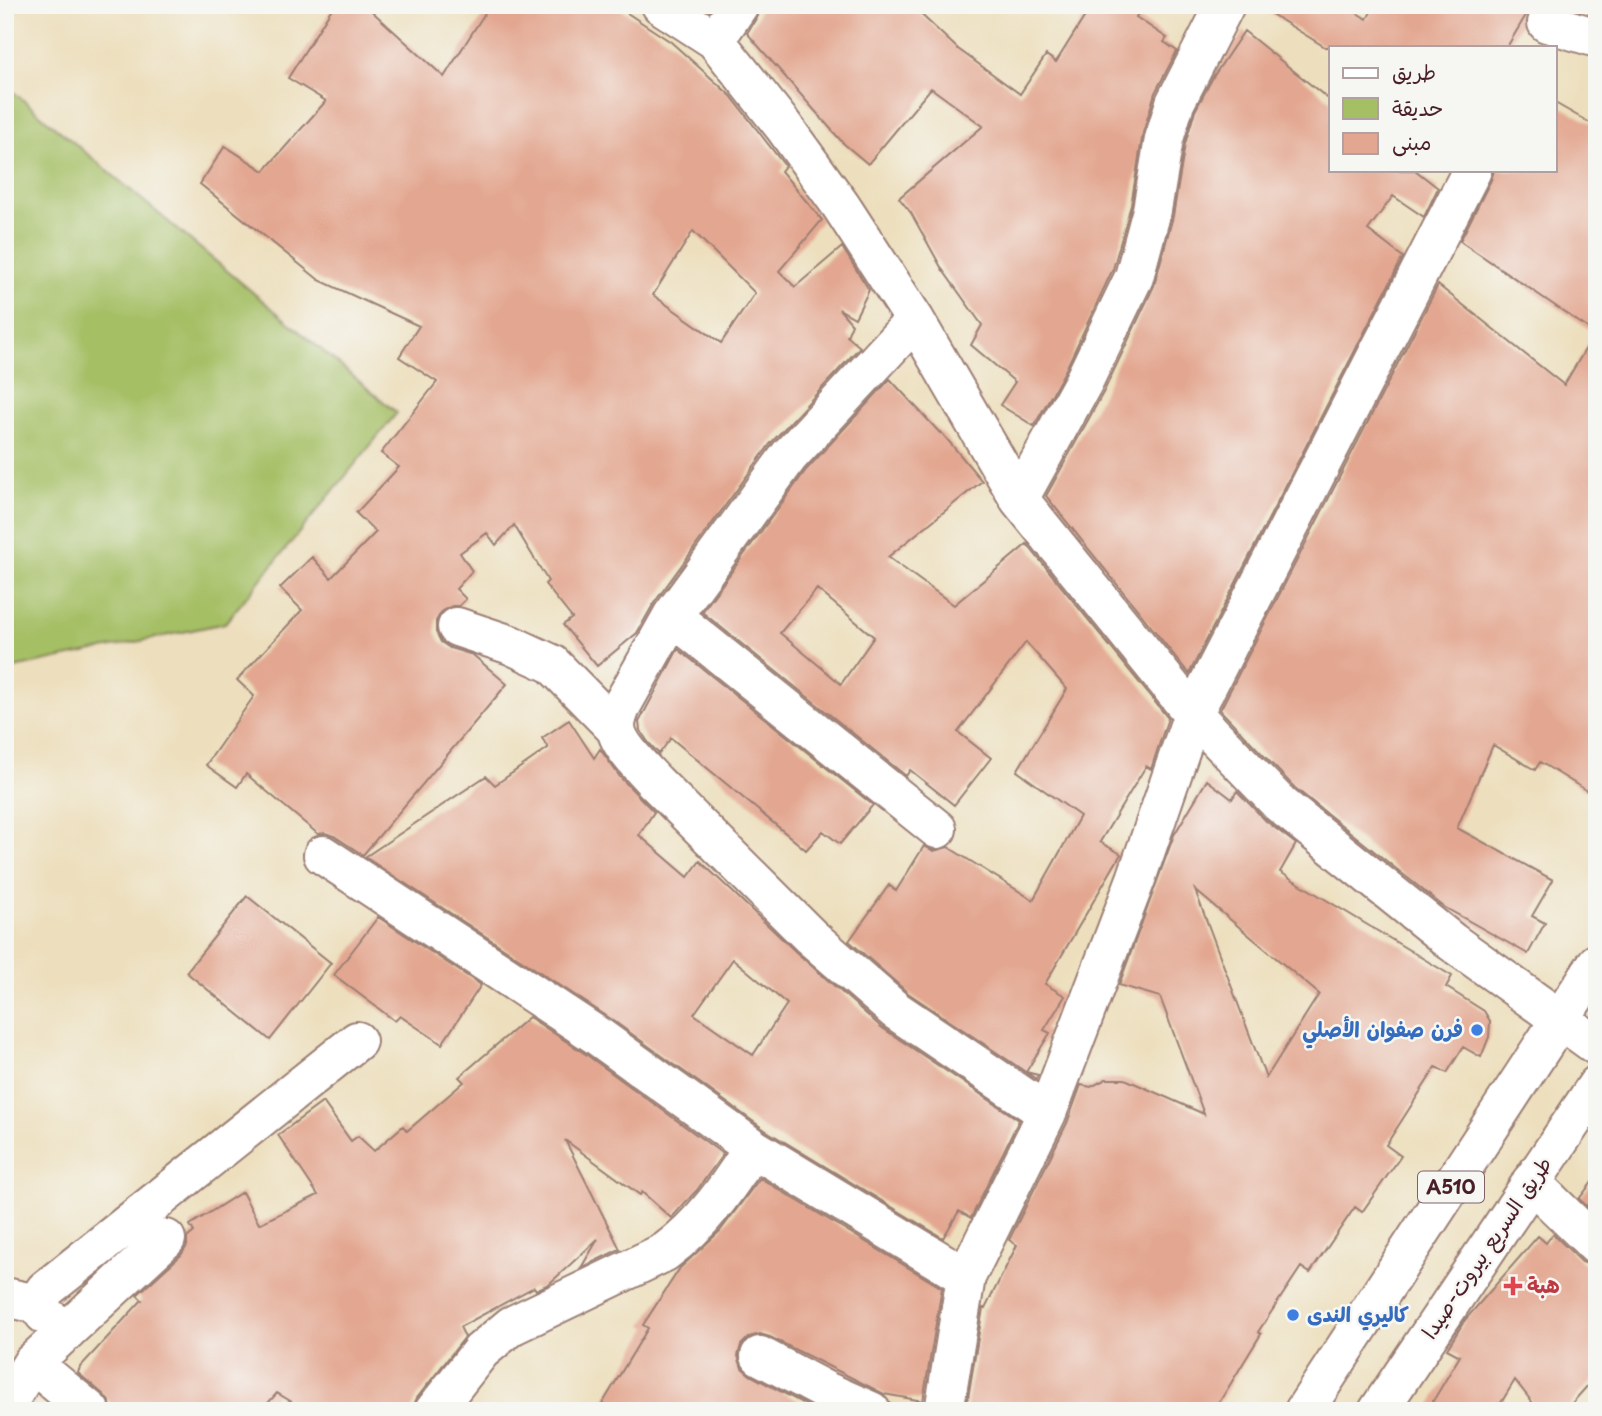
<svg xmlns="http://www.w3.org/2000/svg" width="1602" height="1416" font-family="'Playpen Sans','Playpen Sans Arabic',sans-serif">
	<rect width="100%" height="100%" fill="#f6f6f2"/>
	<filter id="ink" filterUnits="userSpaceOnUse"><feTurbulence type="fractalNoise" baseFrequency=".0143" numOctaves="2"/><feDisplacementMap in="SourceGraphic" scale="14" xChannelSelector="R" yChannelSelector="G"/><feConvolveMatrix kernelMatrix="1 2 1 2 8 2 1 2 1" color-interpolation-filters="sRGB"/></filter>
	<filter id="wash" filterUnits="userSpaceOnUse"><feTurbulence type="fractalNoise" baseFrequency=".00686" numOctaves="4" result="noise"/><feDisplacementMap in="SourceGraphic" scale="28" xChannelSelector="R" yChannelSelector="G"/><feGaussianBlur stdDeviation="1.57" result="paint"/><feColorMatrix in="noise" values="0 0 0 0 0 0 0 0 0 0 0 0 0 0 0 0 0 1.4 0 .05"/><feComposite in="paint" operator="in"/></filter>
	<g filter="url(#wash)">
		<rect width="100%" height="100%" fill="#eddfbd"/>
		<path fill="#a5bf65" stroke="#786f48" stroke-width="2" d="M5,85l392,328 -172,210 -220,47z"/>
		<g id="blocks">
			<path fill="#e3a791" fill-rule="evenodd" d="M334,5h31l79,72 46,-72h125l56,37 60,54 54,70 -4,5 41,49 -43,51 16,16 47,-40 27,43 -14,28 -16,-9 13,15 -5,12 13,11 -89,96 -117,160 -17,30 -40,33 -34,-41 9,-7 -27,-34 3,-3 -34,-56 -18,20 -9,-12 -27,20 12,18 -16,18 10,10 -7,7h-7l-10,5 -6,10v11l5,10 9,6 23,7 34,29 -144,171 -29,-19 -9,-3 -7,1 -72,-60 -9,13 -31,-22 48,-69 -17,-16 65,-70 -22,-22 32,-31 19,21 45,-46 -20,-19 43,-46 -18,-14 56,-71 -38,-25 20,-31 -100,-46 -119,-96 25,-38 39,25 62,-70 -38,-23zM693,231l62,62 -34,50 -68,-48z
				M761,5h150l47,44 62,45 26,-39 10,7 36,-57h51l-7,12 31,21 -3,4 13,9 -22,42 -12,40 -12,72 -18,64 -48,102 -31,55 -34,-21 15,-23 -44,-37 11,-20 -40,-56 -31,-56 -12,-15 84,-72 -52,-38 -63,76 -25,-21 -96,-110 10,-16z
				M1257,5h86l24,14 8,-14h157l-25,42h-182z
				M1244,31l87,70v69h84l23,18 -14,29 -31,-21 -25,34 35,27 -214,417 -143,-178 58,-105 50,-105 19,-70 12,-72 10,-33 18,-34z
				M1555,103l42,24v670l-57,-35 -5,8 -42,-25 -36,83 96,52 -21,36 13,7 -17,31 -84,-47 -149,-119 -75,-78 218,-425 126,100 31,-52 -135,-92 31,-61 3,-10h61z
				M890,379l50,54 1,-1 41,49 -94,76 66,48 73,-61 141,174 -17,51 -5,-3 -46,76 21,12 -76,130 20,12 -21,34 6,3 -24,39 12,3 -2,4 -128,-86 -59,-52 40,-56 7,6 28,-45 10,5 14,-4 85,53 47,-84 -63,-45 50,-82 -41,-47 -68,90 33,26 -37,47 -44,-35 -4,6 -204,-164 104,-142zM817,589l57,48 -33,47 -61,-51z
				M678,649l195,156 -33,39 -17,-13 -17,19 -135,-112 -12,16 -11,-12 -8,-12 -1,-8z
				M569,720l25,38 6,-9 21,29 33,34 -15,23 49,42 12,-16 96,91 85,75 138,93 -48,98 -12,-7 -16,27 -178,-108 -154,-111 -246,-162 121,-81 9,9 53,-37 -6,-10zM733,959l54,45 -34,51 -59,-41z
				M1207,780l25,19 5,-8 29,30 30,23 -16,28 172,104 -6,11 38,24 6,10 -1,16 -8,20 -18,-10 -16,26 -11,-6 -50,78 15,11 -39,56 -7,-5 -45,66 -9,-6 -43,65 3,2 -47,77 -248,-1 17,-102 2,1 32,-64 -8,-5 58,-117 14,-38 10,2 15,-8h19l79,35 -44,-117 -41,-12 55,-150zM1195,890l124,104 -53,84z
				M247,896l84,67 -61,77 -84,-68z
				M378,917l103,68 -39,59 -42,-28 -5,5 -61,-46z
				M529,1017l58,38 136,99 -26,36 -26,28 -29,-26 -2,3 -75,-55 55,109 -39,19 17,-29 -49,45 -13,6 -2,-3 -74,40 5,10 -48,61 -6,13h-104l-30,-18 -16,18h-150l-1,-8 -6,-8 -26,-22 2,-6 62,-67 -5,-5 44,-40 6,-9v-8l7,-6 -4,-7 52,-33 17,32 59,-29 -40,-60 45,-33 28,39 7,-5 16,15 29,-25 4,5 57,-49 -5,-5z
				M1597,1176v39l-18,-16z
				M760,1178l182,110 -19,113 -39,-7 -114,-57 -10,-3 -11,3 -8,8 -3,11 4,12 8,7 67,36h-219l50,-83 -5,-3 37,-57 40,-37z
				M1553,1234l29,28 15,5v108l-32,36h-26l-24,-31 -19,31h-69l33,-55 -13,-7 18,-29 73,-84 8,7z"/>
		</g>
	</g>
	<g filter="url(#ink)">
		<use href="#blocks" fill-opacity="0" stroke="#9c7f74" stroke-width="2"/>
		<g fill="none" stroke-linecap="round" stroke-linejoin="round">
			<defs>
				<path id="minor" d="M661,5l54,35 69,87 57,79 74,114 104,179 174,215 87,90 172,138 145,104
					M1547,23l50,15
					M715,40l24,-35
					M915,320l-126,136 -117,160 -50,89c-3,7 -6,14 -6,22 1,17 27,42 39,55l155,154 85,74 152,103
					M1019,499l65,-118 50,-104 18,-67 12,-71 11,-36 50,-98
					M672,616l265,213
					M457,627l54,18 41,19 64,65
					M323,855l276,182 154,111 213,129
					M1531,1182l66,64
					M5,1297l32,7
					M67,1331l-23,-17 -7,-10 8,-14 312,-249
					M760,1356l66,35 45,20
					M32,1363l58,48
					M5,1407l27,-44 134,-124
					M434,1411l47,-60 30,-25 154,-74c38,-28 63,-65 88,-104
					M944,1411l22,-134 81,-164 89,-234 57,-165 279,-544"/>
				<path id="highway" d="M1304,1411l293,-448
					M1378,1411l219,-326"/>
			</defs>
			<use href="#minor" stroke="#9c7f74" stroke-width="42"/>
			<use href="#highway" stroke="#9c7f74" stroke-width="42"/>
			<use href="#minor" stroke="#fff" stroke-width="38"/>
			<use href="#highway" stroke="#fff" stroke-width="38"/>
		</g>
	</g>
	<g fill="#3f7fe0" stroke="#f6f6f2" stroke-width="2.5">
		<circle cx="1477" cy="1030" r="7"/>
		<circle cx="1293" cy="1315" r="7"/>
	</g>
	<path fill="#e0444e" stroke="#f6f6f2" stroke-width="2.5" d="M1509.5 1275.5h7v7h7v7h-7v7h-7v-7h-7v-7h7z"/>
	<g text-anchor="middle" stroke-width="5" stroke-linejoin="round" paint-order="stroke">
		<rect fill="#f6f6f2" stroke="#7e6067" stroke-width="2" x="1418" y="1171.5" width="66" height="31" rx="5"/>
		<g font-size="19" font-weight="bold" fill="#4a1f2b">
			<text x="1451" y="1194">A510</text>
		</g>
		<g font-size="21" font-weight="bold" fill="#366cbe" stroke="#f6f6f2" text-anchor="end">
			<text x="1463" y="1037">فرن صفوان الأصلي</text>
			<text x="1307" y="1322" text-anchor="start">كاليري الندى</text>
		</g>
		<g font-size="21" fill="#4a1f2b" stroke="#f6f6f2">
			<text transform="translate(1487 1248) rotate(-56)" y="7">طريق السريع بيروت-صيدا</text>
		</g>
		<g font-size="21" font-weight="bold" fill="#be3a42" stroke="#f6f6f2" text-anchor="start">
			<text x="1527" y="1293">هبة</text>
		</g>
	</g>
	<rect width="1602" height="1416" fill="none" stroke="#f6f6f2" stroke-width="28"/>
	<rect x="1329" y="46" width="228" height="126" fill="#f6f6f2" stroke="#b1a0a2" stroke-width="2"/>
	<rect x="1343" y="68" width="35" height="10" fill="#ffffff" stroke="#b1a0a2" stroke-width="2"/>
	<text x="1392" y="80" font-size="21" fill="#4a1f2b">طريق</text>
	<rect x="1343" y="98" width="35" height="21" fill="#a5bf65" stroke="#b1a0a2" stroke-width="2"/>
	<text x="1392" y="116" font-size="21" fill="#4a1f2b">حديقة</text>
	<rect x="1343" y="133" width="35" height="21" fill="#e3a791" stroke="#b1a0a2" stroke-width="2"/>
	<text x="1392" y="150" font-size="21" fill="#4a1f2b">مبنى</text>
</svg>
